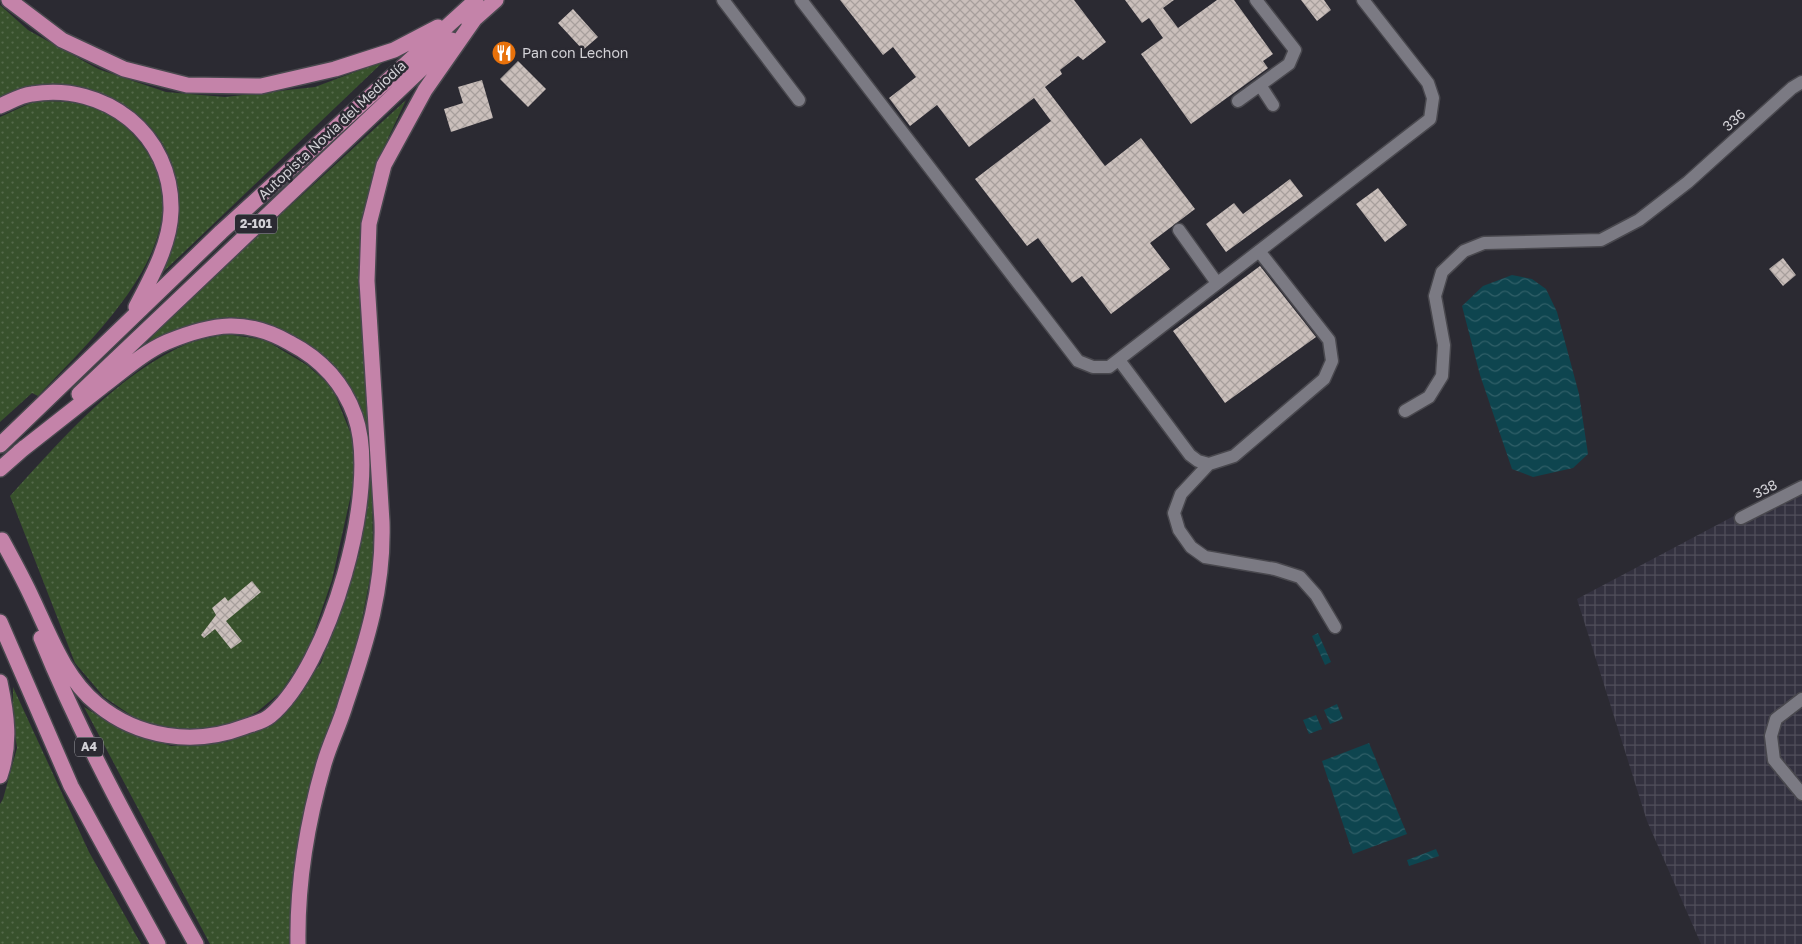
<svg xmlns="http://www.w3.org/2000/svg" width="1802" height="944" font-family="'Golos Text',sans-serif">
	<defs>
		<pattern id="industrial-grid" width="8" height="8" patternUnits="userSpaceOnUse" patternTransform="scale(1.25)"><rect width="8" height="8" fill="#33313f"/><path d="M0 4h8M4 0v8" fill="none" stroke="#504e5a"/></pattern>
		<pattern id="grass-dots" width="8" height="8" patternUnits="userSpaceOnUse" patternTransform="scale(1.25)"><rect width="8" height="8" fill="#38512c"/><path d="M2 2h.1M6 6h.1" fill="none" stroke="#54694a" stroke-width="1.8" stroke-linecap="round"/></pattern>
		<pattern id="water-waves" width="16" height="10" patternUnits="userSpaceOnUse" patternTransform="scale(1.25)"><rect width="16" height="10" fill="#0e454f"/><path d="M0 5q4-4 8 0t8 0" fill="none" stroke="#305f68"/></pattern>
		<pattern id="building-cross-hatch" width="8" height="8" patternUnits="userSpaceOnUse" patternTransform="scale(1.25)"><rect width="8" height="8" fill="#cabfbb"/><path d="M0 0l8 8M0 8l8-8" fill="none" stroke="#a79f9c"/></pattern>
	</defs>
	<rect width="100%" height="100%" fill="#2b2a32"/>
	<path fill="url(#industrial-grid)" d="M1802,480v464h-101l-54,-123 -70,-222z"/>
	<path fill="url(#grass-dots)" d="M0,5l28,25 70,39 68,23 59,5 90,-10 69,-26 -224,214c10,-34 23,-64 15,-101 -17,-74 -110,-110 -175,-76z
		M406,100l-22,47 -18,53 -6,69 2,63 10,122 1,109 -14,72 -38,118 -24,112 -7,79h-80l-126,-237 34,21 53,18 55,-4 47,-17 48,-62 39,-112 4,-46 -16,-117 -84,-64 -122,25 28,-33z
		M35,101c48,0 74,2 106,43 70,88 -47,192 -103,252l-6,-3 -32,29v-305z
		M226,334l39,6 42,25 25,22 21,52 1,42 -22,99 -24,70 -27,42 -24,20 -28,14 -43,4 -45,-8 -37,-25 -29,-34 -65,-167c50,-55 109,-124 179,-153 12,-4 25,-6 37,-9z
		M13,687l76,165 52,92h-141v-140l3,-5 14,-51 -4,-27z"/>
	<path fill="url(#water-waves)" d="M1512,275l20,4 14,10 11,23 22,82 9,60 -15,14 -40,9 -21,-8 -32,-94 -18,-69 21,-20z
		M1318,633l13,29 -6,3 -13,-29z
		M1337,704l6,15 -13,5 -6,-14z
		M1316,715l6,14 -13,5 -6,-14z
		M1369,743l38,91 -54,20 -31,-93z
		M1436,849l3,7 -30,10 -2,-6z"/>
	<path fill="url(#building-cross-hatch)" d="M840,0h234l32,42 -23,18 -5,-4 -18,14 2,4 -17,13 60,79 36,-28 54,71 -45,34 20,26 -59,45 -29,-38 -10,7 -34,-45 -11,8 -52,-67 76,-58 -17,-23 -65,49 -32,-42 -27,21 -21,-28 27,-21 -23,-30 -10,8z
		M1125,0h49l-11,8 15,20 39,-28h17l39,54 -10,7 5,7 -77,56 -50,-70 22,-16 -14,-20 -7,5z
		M1301,0h23l7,10 -14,11z
		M573,9l25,28 -15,13 -25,-27z
		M518,61l28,28 -18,18 -28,-28z
		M482,80l11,38 -42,14 -7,-23 19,-6 -5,-16z
		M1290,179l13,17 -77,56 -20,-28 28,-21 9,11z
		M1378,188l29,37 -22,17 -29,-38z
		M1783,258l13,17 -13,11 -14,-17z
		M1260,266l56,71 -91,66 -52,-72z
		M252,581l9,11 -35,29 16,20 -11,8 -16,-20 -11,9 -3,-3 15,-20 -4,-7 13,-11 3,4z"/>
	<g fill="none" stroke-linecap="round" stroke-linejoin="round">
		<defs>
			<path id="minor" d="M723,0l76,100
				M801,0l277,361 15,6h16l321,-248 3,-21 -5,-15 -65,-83
				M1260,85l13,20
				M1238,101l51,-37 6,-14 -39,-50
				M1179,230l38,53
				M1119,360l71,95 8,6 11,3 25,-8 90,-77 8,-18 -3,-21 -70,-89
				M1405,411l24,-14 13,-21 2,-31 -9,-49 7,-24 22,-21 20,-8 117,-3 38,-20 49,-38 104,-94 10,-6
				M1209,464l-28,30 -7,19 5,17 12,17 14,10 70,12 25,8 16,18 19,32
				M1741,518l61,-31
				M1802,699l-26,20 -5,17 3,24 28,34"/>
			<path id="highway" d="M9,0l53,40 62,29 63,16 74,1 74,-17 59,-19 44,-23
				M469,24l27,-24
				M0,106c10,-4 21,-11 32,-12 73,-12 141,40 139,117 -1,34 -20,67 -35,96
				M79,394l373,-354
				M0,445l221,-213 255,-232
				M0,469l25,-22
				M2,540c11,20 22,40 31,60 17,36 32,78 64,104 41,34 97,42 147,23 8,-3 19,-5 26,-11 59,-49 111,-227 85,-300 -12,-34 -34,-57 -65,-73 -44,-25 -77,-20 -123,-1 -23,10 -44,29 -64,44 -28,22 -56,44 -84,66
				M0,622l71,164 87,158
				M41,638c43,106 99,206 155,306
				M0,682c7,33 11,62 0,94
				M298,944c-1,-61 9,-121 26,-180 6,-21 16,-40 22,-61 21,-62 38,-115 36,-181l-15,-241 2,-57 15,-59 41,-75 51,-73"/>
		</defs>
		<use href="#minor" stroke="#49484e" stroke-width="15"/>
		<use href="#highway" stroke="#49484e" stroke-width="18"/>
		<use href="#minor" stroke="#7b7a83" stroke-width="12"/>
		<use href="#highway" stroke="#c483a9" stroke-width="15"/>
	</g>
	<defs>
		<symbol id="restaurant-disc" viewBox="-11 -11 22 22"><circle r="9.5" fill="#e8710a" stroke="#2b2a32"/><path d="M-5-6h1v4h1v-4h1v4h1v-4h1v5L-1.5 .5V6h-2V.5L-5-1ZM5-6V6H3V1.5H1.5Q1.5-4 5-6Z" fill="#fff"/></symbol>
	</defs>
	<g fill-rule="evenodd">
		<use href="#restaurant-disc" x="490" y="39" width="28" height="28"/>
	</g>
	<g text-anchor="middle" stroke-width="5" stroke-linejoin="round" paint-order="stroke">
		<g fill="#2b2a32" stroke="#a1a0a6" stroke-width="1">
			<rect x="235" y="214.5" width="42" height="19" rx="4"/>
			<rect x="75" y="737.5" width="28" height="19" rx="4"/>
		</g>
		<g font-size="12" font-weight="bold" fill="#d3d2d7">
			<text x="256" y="228">2-101</text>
			<text x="89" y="751">A4</text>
		</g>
		<g font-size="14" fill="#d3d2d7" stroke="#2b2a32" text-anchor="start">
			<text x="522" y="58">Pan con Lechon</text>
		</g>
		<g font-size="14" fill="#d3d2d7" stroke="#2b2a32">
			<text transform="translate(1734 120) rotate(-42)" y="5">336</text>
			<text transform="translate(332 130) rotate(-43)" y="5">Autopista Novia del Mediodía</text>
			<text transform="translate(1765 489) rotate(-27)" y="5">338</text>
		</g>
	</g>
</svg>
